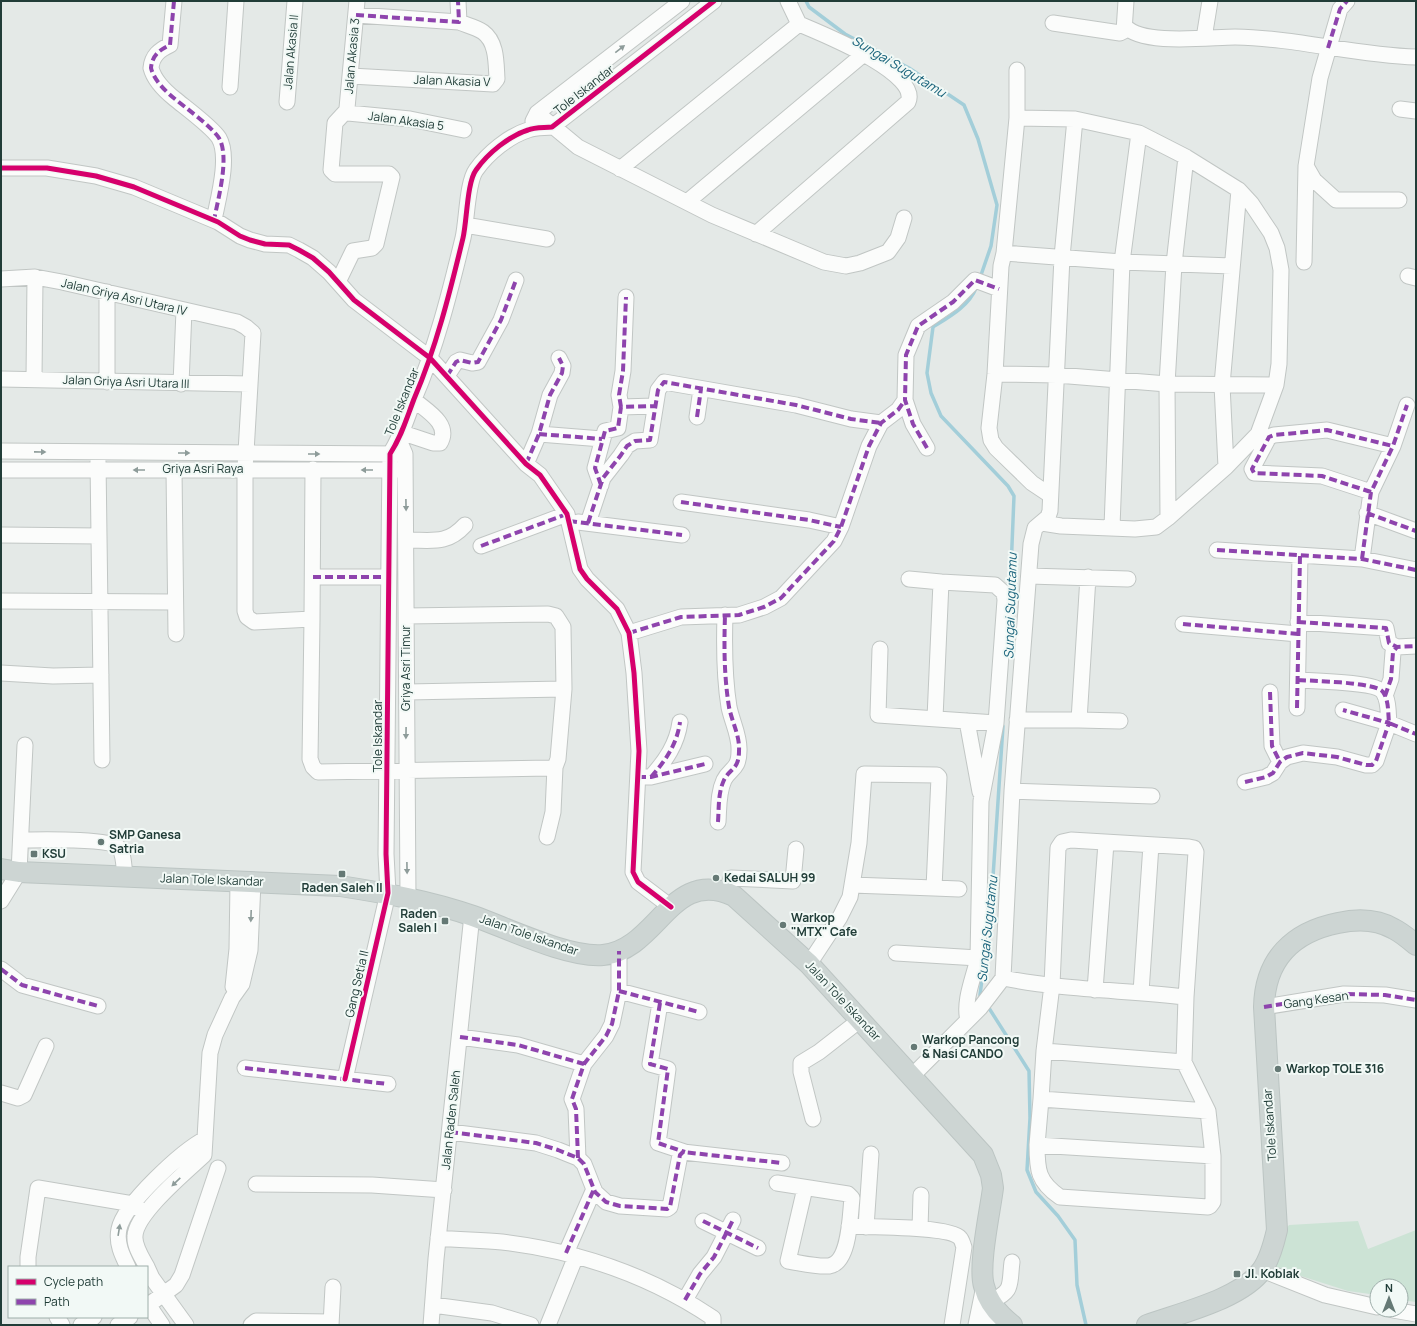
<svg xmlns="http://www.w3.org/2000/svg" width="1417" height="1326" font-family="Manrope,sans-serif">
	<rect width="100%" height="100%" fill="#e4e9e7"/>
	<path fill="#cce3d5" d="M1358,1221l10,28 48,-19v72l-15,-2v-14h-24v9l-29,-4 -88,-28 29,-38z"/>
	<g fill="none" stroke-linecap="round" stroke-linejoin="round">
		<path stroke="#a3ced9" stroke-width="3.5" d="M806,1l3,6 36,27 64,34 55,37 14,34 19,66 -6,41 -11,32
			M976,288c-7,18 -27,29 -43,39l-6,46 4,20 10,23 67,70 6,10 -4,98
			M985,951l7,-59 11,-166
			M983,998l-3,-3 4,-32
			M987,1005l42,66 1,47 -3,52 9,22 22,24 17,24 2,45 9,40"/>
		<defs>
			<path id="minor" d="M174,1l-4,44c-11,5 -18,11 -19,23 3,12 14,23 24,31 11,9 37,28 44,39 11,19 -1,61 -5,82
				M357,1l-10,107 1,5 62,6 54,11
				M788,1l11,23
				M356,15l103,7 -1,-21
				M1053,23l67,10 4,-2 2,-30
				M1125,26c17,20 85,11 110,11 61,1 120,18 181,20
				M1204,38l6,-37
				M1017,70v48l-13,135 -3,13 -6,108 -6,54 2,12 5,8 36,35 18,12
				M351,76l142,8 4,-5c-1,-16 0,-37 -14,-47 -7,-5 -17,-7 -24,-10
				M230,87l6,-86
				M287,102l8,-101
				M1400,109l16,2
				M537,113l41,34 134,68 112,47 22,4 14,-3 28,-11 10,-14 6,-20
				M1017,118l58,1 64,14 -17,129 -10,265
				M533,121l4,-8 145,-112
				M1139,133l47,24 53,33 12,13 20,30 6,15 4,22 -2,94 -3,21 -109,-1 7,-120 12,-107
				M1306,166l8,14 22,20h63
				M1,168h46l49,8 38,11 84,35 22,14 10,4 15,4 24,1 10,5 14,8 16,14 25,28 76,58 96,106 14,11 27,39 13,55 7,10 30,30 12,24 5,40 5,78 -6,121 5,10 33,25
				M620,169l179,-145
				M687,202l178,-149
				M465,225l82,14
				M756,234l152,-132c13,-29 -88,-69 -109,-78
				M1004,253l118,9 110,4
				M1304,262l2,-96 14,-88 20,-69 7,-8
				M1408,276l8,2
				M1,279l34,-2 27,5 175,40 9,5 7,6 -8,136v142l2,6 7,5 58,-3 1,-150
				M338,282l15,-31 19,-3 4,-4 16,-67 -3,-3h-54l-4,-4 4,-47 12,-13
				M995,374l62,1 110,9 1,134 -12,9 -21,2 -74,-3 -19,-3
				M447,376l9,-14 4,-2 12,3 6,-1 23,-42 15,-40
				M1,379l249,5
				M34,379l1,-102
				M107,382v-90
				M181,384l3,-74
				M621,407l-2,-12 4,-24 3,-74
				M697,417l4,-28
				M403,433l30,10h7c11,-19 -13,-32 -26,-43
				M539,434l63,5
				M399,440l6,14 3,444
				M927,448l-14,-24 -8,-24 1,-45 12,-29 35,-24 22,-22 24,9
				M1,451l399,3
				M526,464l13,-30 11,-39 12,-22 1,-7 -4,-8
				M1226,467l32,-33 18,-49
				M1,470h398
				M174,470l2,164
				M601,485l-6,-17 10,-37 13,-3 3,-21 34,-1
				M1371,492l-49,-16 -68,-3 -2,-4 17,-32 5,-2 53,-5 66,16
				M681,502l128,18 32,7
				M1367,513l49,18
				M1168,518l58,-51 -4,-82 17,-195
				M578,522l104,13
				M588,523l15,-45 18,-23 6,-9 8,-5 15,-1 8,-50 6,-8 132,23 55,14 30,4
				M1,535l98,1 -1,-75
				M99,536l3,224
				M406,540c26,0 41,5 59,-15
				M481,546l86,-32
				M1217,550l145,9 54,11
				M1362,559l9,-67 22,-46 14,-41
				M1029,576l99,3
				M313,577h75
				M909,579l32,3
				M1,601l173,1
				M406,616l142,-2 8,2 7,11 1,62
				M312,619l-2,140 3,8 5,5 232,-4 5,-1 3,-8 6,-70 -157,3
				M1298,622l88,6 3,15 8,4 19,-1
				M1183,624l115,10
				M629,633l52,-16 58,-2 25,-8 17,-9 53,-57 7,-14 28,-81 12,-23 17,-13 7,-10
				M880,649l-2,66 118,8
				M1,673l52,3 48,-1
				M1298,680c14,1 78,2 85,12 6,8 5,22 6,31l27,11
				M1270,692l2,54 8,16
				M1385,696l6,-17 2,-27 4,-5
				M1297,708l3,-152
				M1017,720h62l9,-143
				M1079,720l41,1
				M967,721l13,71
				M638,777h13l54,-13
				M651,777c15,-17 26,-33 29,-55
				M1245,782l21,-5 7,-4 7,-11 7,-5 16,-4 34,4 29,8h6l4,-4 13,-38 -46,-13
				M1012,791l140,5
				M718,822c1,-15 0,-29 6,-42 6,-12 15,-10 15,-29 1,-15 -7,-29 -10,-44 -5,-31 -5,-61 -4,-92
				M547,837l6,-25 2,-45
				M21,840c17,0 87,-2 97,7 6,5 6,22 7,30
				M934,888l25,1
				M727,892l4,-14 62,3 3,-32
				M1,901l18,-29 6,-127
				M896,953l82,5 3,-157 15,-78 9,-123 -1,-7 -9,-8 -54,-3 -6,136
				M809,964l31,-47 10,-20 9,-54 5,-69 73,1 2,2 -5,111 -82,-3
				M1,969l21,16 76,21
				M1003,978c60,12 122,12 183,19
				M233,987l4,-38 1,-67
				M1095,990l11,-147
				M619,991l80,21
				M1141,992l10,-147
				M660,1003l-10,61 18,5 -10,74 27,9
				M1264,1007l80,-13 41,1 31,5
				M968,1020c-5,-19 6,-43 10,-62
				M460,1037l58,8 66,19
				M1044,1051l-3,48 167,12
				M245,1068l143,16
				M912,1076l68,-68 23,-30 9,-187 19,-247 4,-16 13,-11 2,-6 12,-254 13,-138
				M345,1079l43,-186 -2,-39 4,-400c12,-19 16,-34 24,-55 22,-51 36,-107 49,-161 4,-17 4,-56 13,-68 12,-17 33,-34 52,-40 7,-3 17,-2 24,-3l162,-126
				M1,1093l17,5 6,-3 22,-49
				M1041,1099l-4,46 176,11
				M813,1119l-12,-47v-9l18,-11 41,-32
				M450,1132l86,11 22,7 20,8 6,6 11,28 11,10 14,4 47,3 3,-2 10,-52 3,-3 99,11
				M1037,1145c0,25 1,37 23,52l148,10 2,-1 3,-4v-46l-5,-45 -24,-49 2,-65 10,-145 -2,-4 -5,-1 -118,-7 -9,2 -4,6 -6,137 -8,66 140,11
				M578,1158l-2,-49 -4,-10 12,-35 22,-28 6,-12 7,-33v-40
				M777,1183l71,11 4,4c-2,17 -2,65 -23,68 -13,1 -28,-3 -41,-5l17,-73
				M256,1184l116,1 72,5
				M703,1221l55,27
				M849,1226c19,1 101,0 111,12 2,2 3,7 4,9l-12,78
				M866,1227l5,-73
				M920,1229l1,-34
				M438,1238c21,2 43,2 64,4 76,9 147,33 211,76v7
				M566,1253l28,-64
				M28,1267v-10l10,-69 95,16 11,9
				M128,1267c-6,-12 -12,-24 -9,-38 5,-25 63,-78 86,-90
				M147,1267c-5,-9 -13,-21 -12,-31 1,-23 52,-65 69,-81l6,-102 5,-18 17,-37 10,-14 8,-34 3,-68
				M147,1267l5,11 34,47
				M1262,1270l63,25 52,12
				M685,1300l15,-26 14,-17 19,-37
				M991,1301c23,-10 18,-16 21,-39
				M147,1303l15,22
				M433,1305l59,8 39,12
				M147,1306l29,-21 6,-10 36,-107
				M1393,1310l23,4
				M57,1317l5,8
				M81,1325l13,-8
				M118,1325l12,-8
				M251,1325l5,-4 75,1
				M331,1325l2,-38
				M431,1325l5,-66 36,-344
				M548,1325l28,-69
				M976,1325l8,-39
				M990,1325l3,-19"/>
			<path id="major" d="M1,869l18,3 321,14c45,7 90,15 133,30 34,12 95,42 130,39 55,-5 68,-89 131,-59l75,68 174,191 8,20 2,13c-3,24 -15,78 -9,98 4,16 15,29 28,39
				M1147,1325c33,-12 94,-26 115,-55 8,-11 12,-27 15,-40l-13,-223c1,-48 29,-75 74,-84 18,-4 39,-4 56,6 8,4 15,10 22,16"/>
		</defs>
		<use href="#minor" stroke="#c1c6c4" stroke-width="17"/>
		<use href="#major" stroke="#bcc5c3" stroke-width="22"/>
		<use href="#minor" stroke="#fbfcfb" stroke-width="15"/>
		<use href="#major" stroke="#cdd5d3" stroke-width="20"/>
		<path stroke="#8e44ad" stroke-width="4" stroke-dasharray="8 4" stroke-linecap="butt" d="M174,1l-4,44c-11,5 -18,11 -19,23 3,12 14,23 24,31 11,9 37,28 44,39 11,19 -1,61 -5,82l-2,-1
			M356,15l103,7 -1,-21
			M1328,48l12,-39 7,-8
			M447,376l9,-14 4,-2 12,3 6,-1 23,-42 15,-40
			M621,407l-2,-12 4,-24 3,-74
			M697,417l4,-28
			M539,434l63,5
			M927,448l-14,-24 -8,-24 1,-45 12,-29 35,-24 22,-22 24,9
			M526,464l13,-30 11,-39 12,-22 1,-7 -4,-8
			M601,485l-6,-17 10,-37 13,-3 3,-21 34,-1
			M1371,492l-49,-16 -68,-3 -2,-4 17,-32 5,-2 53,-5 66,16
			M681,502l128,18 32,7
			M1367,513l49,18
			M569,521l113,14
			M588,523l15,-45 18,-23 6,-9 8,-5 15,-1 8,-50 6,-8 132,23 55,14 30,4
			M481,546l86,-32
			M1217,550l145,9 54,11
			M1362,559l9,-67 22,-46 14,-41
			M313,577h75
			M1298,622l88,6 3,15 8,4 19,-1
			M1183,624l115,10
			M629,633l52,-16 58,-2 25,-8 17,-9 53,-57 7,-14 28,-81 12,-23 17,-13 7,-10
			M1298,680c14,1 78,2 85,12 6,8 5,22 6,31l27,11
			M1270,692l2,54 8,16
			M1385,696l6,-17 2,-27 4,-5
			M1297,708l3,-152
			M638,777h13l54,-13
			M651,777c15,-17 26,-33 29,-55
			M1245,782l21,-5 7,-4 7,-11 7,-5 16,-4 34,4 29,8h6l4,-4 13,-38 -46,-13
			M718,822c1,-15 0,-29 6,-42 6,-12 15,-10 15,-29 1,-15 -7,-29 -10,-44 -5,-31 -5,-61 -4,-92
			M1,969l21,16 76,21
			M619,991l80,21
			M660,1003l-10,61 18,5 -10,74 27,9
			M1264,1007l80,-13 41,1 31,5
			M460,1037l58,8 66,19
			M245,1068l143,16
			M450,1132l86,11 22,7 20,8 6,6 11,28 11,10 14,4 47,3 3,-2 10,-52 3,-3 99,11
			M578,1158l-2,-49 -4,-10 12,-35 22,-28 6,-12 7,-33v-40
			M703,1221l55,27
			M566,1253l28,-64
			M685,1300l15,-26 14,-17 19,-37"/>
		<defs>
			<path id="cycleway" d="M1,168h46l49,8 38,11 84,35 22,14 10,4 15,4 24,1 10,5 14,8 16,14 25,28 76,58 96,106 14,11 27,39 13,55 7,10 30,30 12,24 5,40 5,78 -6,121 5,10 33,25
				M345,1079l43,-186 -2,-39 4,-400c12,-19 16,-34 24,-55 22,-51 36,-107 49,-161 4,-17 4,-56 13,-68 12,-17 33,-34 52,-40 7,-3 17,-2 24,-3l162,-126"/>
		</defs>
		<use href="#cycleway" stroke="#f2f9f6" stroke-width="8"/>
		<use href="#cycleway" stroke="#d6006c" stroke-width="5"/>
	</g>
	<defs><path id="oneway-solid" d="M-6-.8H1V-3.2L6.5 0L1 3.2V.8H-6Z"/></defs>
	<g fill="#8e9c9a">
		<use href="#oneway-solid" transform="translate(620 49) rotate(-38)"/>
		<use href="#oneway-solid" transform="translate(40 452) rotate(1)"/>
		<use href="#oneway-solid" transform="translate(184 453)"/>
		<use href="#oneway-solid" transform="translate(314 454)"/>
		<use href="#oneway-solid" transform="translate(139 470) rotate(180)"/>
		<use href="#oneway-solid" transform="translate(367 470) rotate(-180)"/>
		<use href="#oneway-solid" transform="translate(406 505) rotate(89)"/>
		<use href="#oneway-solid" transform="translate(406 733) rotate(91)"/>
		<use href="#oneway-solid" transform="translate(407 868) rotate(89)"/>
		<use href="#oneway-solid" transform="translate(251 916) rotate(92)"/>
		<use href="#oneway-solid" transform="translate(176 1182) rotate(136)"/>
		<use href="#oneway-solid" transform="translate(119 1230) rotate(-81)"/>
	</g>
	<g fill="#657975" stroke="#f2f9f6" stroke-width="1.5">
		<circle cx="101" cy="842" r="4"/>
		<rect x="30" y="850" width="8" height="8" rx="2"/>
		<rect x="338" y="870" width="8" height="8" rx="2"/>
		<circle cx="716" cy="878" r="4"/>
		<rect x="441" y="917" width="8" height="8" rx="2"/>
		<circle cx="783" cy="925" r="4"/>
		<circle cx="914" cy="1047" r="4"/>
		<circle cx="1278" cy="1069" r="4"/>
		<rect x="1233" y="1270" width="8" height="8" rx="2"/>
	</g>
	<g text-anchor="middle" stroke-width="4" stroke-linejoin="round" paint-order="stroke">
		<g font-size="12" fill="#213d38" stroke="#f2f9f6">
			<text transform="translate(291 52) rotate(-85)" y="4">Jalan Akasia II</text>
			<text transform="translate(352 56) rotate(-85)" y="4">Jalan Akasia 3</text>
			<text transform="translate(452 81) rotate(2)" y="4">Jalan Akasia V</text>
			<text transform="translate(584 90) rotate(-38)" y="4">Tole Iskandar</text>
			<text transform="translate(406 121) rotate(8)" y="4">Jalan Akasia 5</text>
			<text transform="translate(124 297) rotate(13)" y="4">Jalan Griya Asri Utara IV</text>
			<text transform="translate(126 382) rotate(2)" y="4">Jalan Griya Asri Utara III</text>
			<text transform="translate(402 402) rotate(-68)" y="4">Tole Iskandar</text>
			<text x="203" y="473">Griya Asri Raya</text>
			<text transform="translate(406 668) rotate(-90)" y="4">Griya Asri Timur</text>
			<text transform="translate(378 736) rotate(-90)" y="4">Tole Iskandar</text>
			<text transform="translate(212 880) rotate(2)" y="4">Jalan Tole Iskandar</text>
			<text transform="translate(529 935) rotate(19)" y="4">Jalan Tole Iskandar</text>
			<text transform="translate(357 984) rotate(-77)" y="4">Gang Setia II</text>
			<text transform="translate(1316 1000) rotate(-8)" y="4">Gang Kesan</text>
			<text transform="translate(843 1001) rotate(47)" y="4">Jalan Tole Iskandar</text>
			<text transform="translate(451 1120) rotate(-84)" y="4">Jalan Raden Saleh</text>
			<text transform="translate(1270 1125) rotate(-94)" y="4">Tole Iskandar</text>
		</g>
		<g font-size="12" font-weight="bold" fill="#213d38" stroke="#f2f9f6" text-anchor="start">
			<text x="109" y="839">SMP Ganesa<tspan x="109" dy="14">Satria</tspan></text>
			<text x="42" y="858">KSU</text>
			<text x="724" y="882">Kedai SALUH 99</text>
			<text x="342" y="892" text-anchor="middle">Raden Saleh II</text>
			<text x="437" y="918" text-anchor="end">Raden<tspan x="437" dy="14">Saleh I</tspan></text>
			<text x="791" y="922">Warkop<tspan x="791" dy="14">"MTX" Cafe</tspan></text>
			<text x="922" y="1044">Warkop Pancong<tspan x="922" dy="14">&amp; Nasi CANDO</tspan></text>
			<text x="1286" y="1073">Warkop TOLE 316</text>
			<text x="1245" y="1278">Jl. Koblak</text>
		</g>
		<g font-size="13" font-style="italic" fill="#19637b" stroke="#f2f9f6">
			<text transform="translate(899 66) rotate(31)" y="5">Sungai Sugutamu</text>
			<text transform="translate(1010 606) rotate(-88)" y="5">Sungai Sugutamu</text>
			<text transform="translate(987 929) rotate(-84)" y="5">Sungai Sugutamu</text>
		</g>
	</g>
	<rect width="1417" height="1326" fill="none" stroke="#213d38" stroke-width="4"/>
	<rect x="8" y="1266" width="140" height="52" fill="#f2f9f6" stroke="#9eaeaa"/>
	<rect x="16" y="1279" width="20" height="6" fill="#d6006c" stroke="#9eaeaa"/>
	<text x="44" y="1286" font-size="12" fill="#213d38">Cycle path</text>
	<rect x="16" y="1299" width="20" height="6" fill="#8e44ad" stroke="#9eaeaa"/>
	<text x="44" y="1306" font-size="12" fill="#213d38">Path</text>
	<g transform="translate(1389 1298)"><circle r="19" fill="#f2f9f6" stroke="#9eaeaa"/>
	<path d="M0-3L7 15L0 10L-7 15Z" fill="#657975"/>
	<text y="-6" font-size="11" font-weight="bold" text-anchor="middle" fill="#213d38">N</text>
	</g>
</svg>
